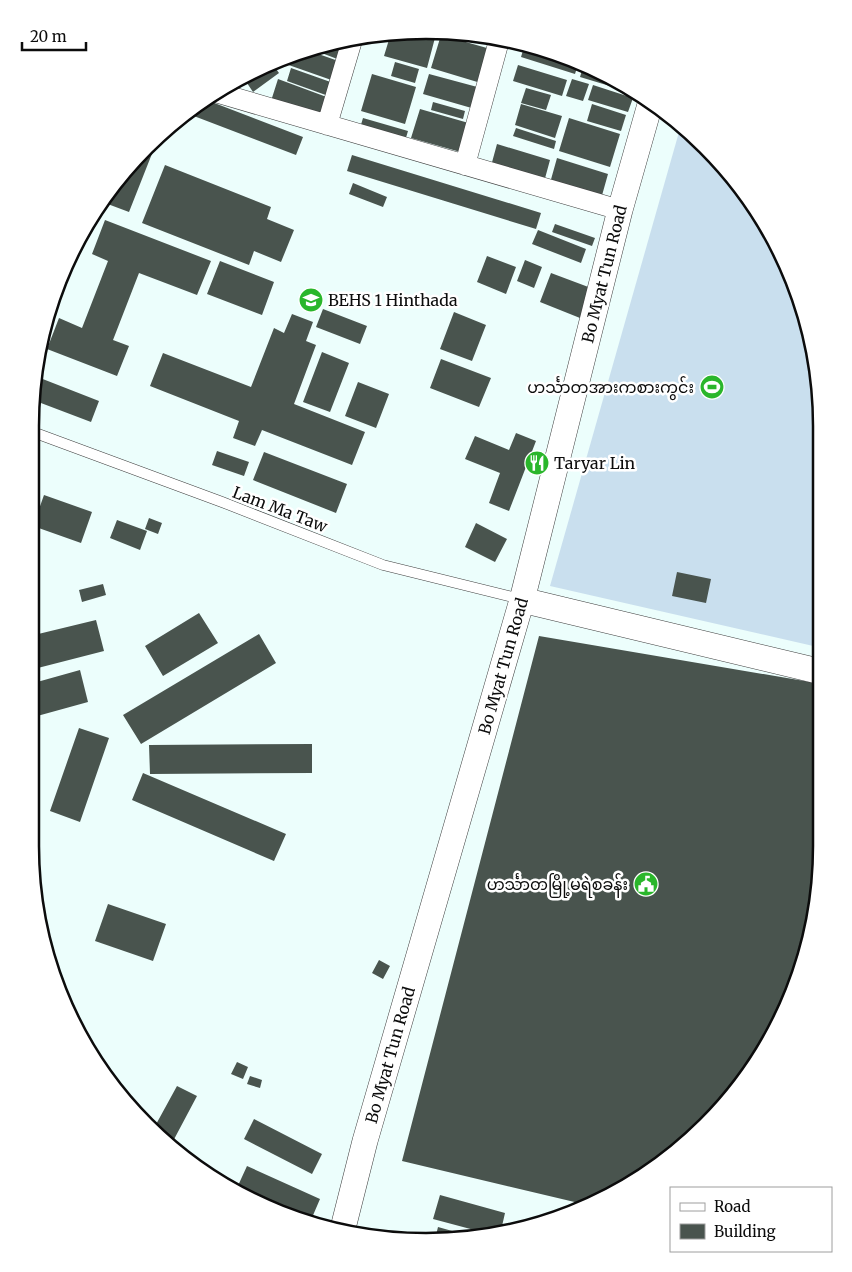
<svg xmlns="http://www.w3.org/2000/svg" width="852" height="1272" font-family="Merriweather,'Noto Sans Myanmar',serif">
	<rect width="100%" height="100%" fill="#ecfefc"/>
	<path fill="#c9dfee" d="M681,125l25,21 49,60 37,68 22,74 8,78v222l-272,-62z"/>
	<path fill="#49544e" d="M424,30l12,4 -9,34 -43,-12 7,-23z
		M456,33l40,4 -2,8 -38,-11z
		M441,35l53,15 -10,34 -53,-16z
		M335,42l10,4 -5,14 -29,-11z
		M525,44l54,17 -4,13 -54,-17z
		M307,50l37,13 -7,19 -54,-19 2,-6z
		M271,62l8,11 -26,19 -10,-15z
		M395,62l24,7 -4,14 -24,-7z
		M584,64l50,26 -1,3 -53,-16z
		M518,65l49,15 -5,16 -49,-15z
		M291,68l48,17 -5,13 -47,-17z
		M372,74l44,13 -11,37 -44,-13z
		M429,74l52,14 -6,21 -52,-15z
		M278,79l54,20 -8,21 -53,-19z
		M572,79l17,5 -6,17 -17,-5z
		M593,85l40,13 -5,14 -40,-12z
		M526,88l25,7 -5,15 -25,-7z
		M204,99l99,38 -7,18 -110,-42z
		M433,102l32,9 -2,8 -32,-9z
		M521,104l41,12 -7,22 -40,-13z
		M592,104l34,11 -5,16 -34,-10z
		M420,109l52,15 -8,29 -53,-15z
		M363,118l45,13 -3,10 -45,-13z
		M569,118l51,16 -10,33 -51,-16z
		M516,128l40,13 -2,8 -41,-13z
		M153,140l4,1 -28,71 -24,-9 41,-57z
		M497,144l53,16 -6,22 -53,-16z
		M352,155l189,58 -5,16 -189,-58z
		M557,158l51,16 -7,25 -51,-16z
		M165,165l106,42 -4,12 27,11 -13,32 -27,-11 -5,14 -107,-42z
		M353,183l34,14 -4,10 -34,-13z
		M105,220l106,41 -14,34 -58,-22 -26,67 16,6 -12,30 -70,-27 12,-31 23,10 26,-67 -16,-7z
		M555,224l40,14 -3,8 -40,-14z
		M538,230l48,19 -5,14 -49,-19z
		M487,256l29,11 -10,27 -29,-12z
		M525,260l17,7 -8,21 -17,-7z
		M220,261l54,21 -12,33 -55,-21z
		M551,273l40,15 -11,30 -40,-16z
		M323,309l44,17 -7,18 -44,-17z
		M454,312l32,13 -14,36 -32,-12z
		M292,314l21,8 -7,19 10,4 -22,59 71,28 -13,33 -90,-35 -7,16 -22,-8 6,-17 -89,-35 13,-33 88,34 23,-59 10,5z
		M322,352l27,11 -19,49 -27,-10z
		M441,359l50,19 -12,29 -49,-19z
		M35,376l64,25 -8,21 -58,-22z
		M358,382l31,12 -13,34 -31,-12z
		M516,433l20,8 -27,70 -20,-8 11,-30 -35,-14 10,-23 34,14z
		M217,451l32,11 -5,14 -32,-11z
		M264,452l83,32 -11,29 -83,-33z
		M44,495l48,17 -11,31 -48,-17z
		M149,518l13,5 -4,11 -13,-5z
		M117,520l30,11 -7,19 -30,-12z
		M476,523l31,16 -12,23 -30,-15z
		M677,572l34,7 -5,24 -34,-7z
		M103,584l3,11 -24,7 -3,-12z
		M199,613l19,30 -55,33 -18,-30z
		M96,620l8,31 -74,19v-34z
		M259,634l17,29 -135,81 -18,-29z
		M539,636l283,48v162l-8,77 -33,98 -75,105 -82,63 -41,15 -181,-43z
		M80,670l8,32 -58,16v-34z
		M79,728l30,10 -29,84 -30,-11z
		M312,744v29l-162,1 -1,-29z
		M143,773l143,61 -12,27 -142,-61z
		M108,904l58,20 -13,37 -58,-20z
		M379,960l11,6 -7,13 -11,-6z
		M237,1062l11,5 -5,12 -12,-5z
		M250,1076l12,4 -2,8 -13,-4z
		M177,1086l20,10 -26,49 -17,-17z
		M254,1119l68,35 -10,20 -68,-35z
		M247,1166l73,33 -9,21 -25,-5 -29,-13 -21,-12z
		M440,1195l65,18 -5,22h-7l-60,-16z
		M438,1227l32,9v1l-35,2z"/>
	<g fill="none" stroke-linecap="round" stroke-linejoin="round">
		<defs>
			<path id="service" d="M30,431l192,71 161,63 138,34"/>
			<path id="minor" d="M215,92l405,118
				M327,125l26,-88
				M465,165l35,-128"/>
			<path id="tertiary" d="M522,600l300,72
				M343,1228l22,-87 157,-541 98,-390 31,-109"/>
		</defs>
		<use href="#service" stroke="#3f3f3f" stroke-width="11"/>
		<use href="#minor" stroke="#3f3f3f" stroke-width="21"/>
		<use href="#tertiary" stroke="#3f3f3f" stroke-width="26"/>
		<use href="#service" stroke="#fff" stroke-width="10"/>
		<use href="#minor" stroke="#fff" stroke-width="20"/>
		<use href="#tertiary" stroke="#fff" stroke-width="25"/>
	</g>
	<defs>
		<symbol id="school-disc" viewBox="-11 -11 22 22"><circle r="9.5" fill="#2ab62b" stroke="#fff"/><path d="M0-5L7-2L0 1L-7-2ZM-4 1L0 2.5L4 1V4Q0 6-4 4Z" fill="#fff"/></symbol>
		<symbol id="stadium-disc" viewBox="-11 -11 22 22"><circle r="9.5" fill="#2ab62b" stroke="#fff"/><path d="M0-5a6.5 5 0 1 0 0 10a6.5 5 0 1 0 0-10ZM-3.5-1.8h7v3.6h-7Z" fill="#fff"/></symbol>
		<symbol id="restaurant-disc" viewBox="-11 -11 22 22"><circle r="9.5" fill="#2ab62b" stroke="#fff"/><path d="M-5-6h1v4h1v-4h1v4h1v-4h1v5L-1.5 .5V6h-2V.5L-5-1ZM5-6V6H3V1.5H1.5Q1.5-4 5-6Z" fill="#fff"/></symbol>
		<symbol id="civic-disc" viewBox="-11 -11 22 22"><circle r="9.5" fill="#2ab62b" stroke="#fff"/><path d="M-.6-6.5H3V-4.5H.6V-3L4-1V1h2V6H-6V1h2V-1L-.6-3ZM-1.2 2.5V6h2.4V2.5Z" fill="#fff"/></symbol>
	</defs>
	<g fill-rule="evenodd">
		<use href="#school-disc" x="297" y="286" width="28" height="28"/>
		<use href="#stadium-disc" x="698" y="373" width="28" height="28"/>
		<use href="#restaurant-disc" x="523" y="449" width="28" height="28"/>
		<use href="#civic-disc" x="632" y="870" width="28" height="28"/>
	</g>
	<g text-anchor="middle" stroke-width="5" stroke-linejoin="round" paint-order="stroke">
		<g font-size="16" fill="#0c0c0c" stroke="#fff">
			<text transform="translate(604 274) rotate(-76)" y="6">Bo Myat Tun Road</text>
			<text transform="translate(280 509) rotate(21)" y="6">Lam Ma Taw</text>
			<text transform="translate(503 666) rotate(-74)" y="6">Bo Myat Tun Road</text>
			<text transform="translate(390 1055) rotate(-74)" y="6">Bo Myat Tun Road</text>
		</g>
		<g font-size="16" fill="#0c0c0c" stroke="#fff" text-anchor="start">
			<text x="328" y="306">BEHS 1 Hinthada</text>
			<text x="694" y="393" text-anchor="end">ဟင်္သာတအားကစားကွင်း</text>
			<text x="554" y="469">Taryar Lin</text>
			<text x="628" y="890" text-anchor="end">ဟင်္သာတမြို့မရဲစခန်း</text>
		</g>
	</g>
	<path d="M0 0H852V1272H0ZM426 39H426A387 387 0 0 1 813 426V846A387 387 0 0 1 426 1233H426A387 387 0 0 1 39 846V426A387 387 0 0 1 426 39Z" fill="#fff" fill-rule="evenodd"/>
	<path fill="none" stroke="#0c0c0c" stroke-width="2.5" d="M426 39H426A387 387 0 0 1 813 426V846A387 387 0 0 1 426 1233H426A387 387 0 0 1 39 846V426A387 387 0 0 1 426 39Z"/>
	<rect x="670" y="1187" width="162" height="65" fill="#ffffff" stroke="#9e9e9e"/>
	<rect x="680" y="1203" width="25" height="8" fill="#ffffff" stroke="#9e9e9e"/>
	<text x="714" y="1212" font-size="15" fill="#0c0c0c">Road</text>
	<rect x="680" y="1224" width="25" height="15" fill="#49544e" stroke="#9e9e9e"/>
	<text x="714" y="1237" font-size="15" fill="#0c0c0c">Building</text>
	<path d="M22 42v8h64v-8" fill="none" stroke="#0c0c0c" stroke-width="2.5"/>
	<text x="30" y="42" font-size="15" fill="#0c0c0c" stroke="#ffffff" stroke-width="4" paint-order="stroke">20 m</text>
</svg>
